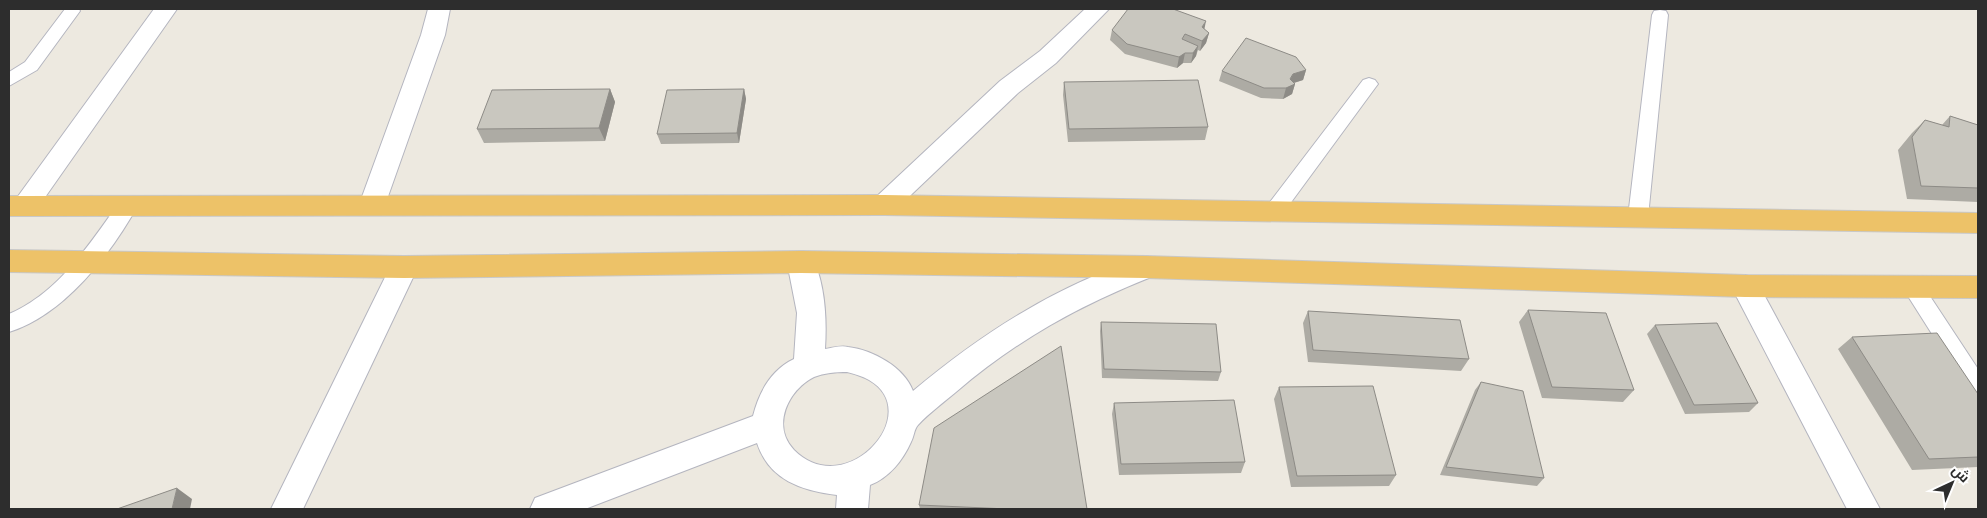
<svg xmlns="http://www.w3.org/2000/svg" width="1987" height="518" font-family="'Archivo Narrow',Cairo,sans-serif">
	<rect width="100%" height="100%" fill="#ede9e0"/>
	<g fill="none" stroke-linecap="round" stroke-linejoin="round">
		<defs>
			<path id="service" d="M65,9h14l1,2 -43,59 -28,16v-14l16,-10z
				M1660,10l6,1 2,4 -20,202 -3,5 -7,3 -7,-3 -3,-5 24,-202 2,-4z
				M1369,78l6,2 3,4 -3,4 -94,128 -7,2 -7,-2 -3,-5 3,-5 96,-126z
				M128,198l7,2 3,5c-27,49 -74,110 -129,127v-18c51,-22 81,-71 112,-114z
				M1913,279l7,2 58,88v27l-8,-2 -64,-101 -3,-6 3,-6z"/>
			<path id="minor" d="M154,9h23l-143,204 -9,3 -9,-3 -4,-7 4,-7z
				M428,9h22l-5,26 -60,170 -4,7 -9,3 -9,-3 -4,-7 62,-170z
				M1085,9h24l-53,54 -38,30 -125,119 -9,3 -9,-3 -4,-7 4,-7 125,-117 40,-30z
				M801,251l10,3c14,28 16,64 14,95 7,-1 16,-4 23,-2 25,3 56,20 65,44 72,-60 143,-105 233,-135l10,3 4,8 -4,8c-76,30 -138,64 -200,117 -13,11 -27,21 -38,33 -4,4 -4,12 -7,17 -8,18 -22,36 -41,43l-2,24h-32l1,-14c-35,-4 -68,-15 -80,-52l-172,66h-55l5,-11 218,-82c6,-24 18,-46 41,-57l3,-46 -10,-51 4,-8zM847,372c7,2 15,4 22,8 57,33 -23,122 -75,70 -23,-24 -6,-60 20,-73 10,-4 22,-5 33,-5z
				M404,256l10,3 4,8 -115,242h-32l123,-250z
				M1745,275l10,3 125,231h-33l-116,-223 4,-8z"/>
			<path id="trunk" d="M884,195l1094,18v20l-1094,-18 -875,1v-20z
				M9,250l395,6 397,-5 345,5 599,19 233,1v22l-233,-1 -599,-19 -345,-5 -397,5 -395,-6z"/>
		</defs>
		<use href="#service" stroke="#b4b5bf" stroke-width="2"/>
		<use href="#minor" stroke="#b4b5bf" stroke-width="2"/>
		<use href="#trunk" stroke="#c8c8c8" stroke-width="2"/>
		<use href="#service" fill="#fff" fill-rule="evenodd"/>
		<use href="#minor" fill="#fff" fill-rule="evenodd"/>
		<use href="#trunk" fill="#edc268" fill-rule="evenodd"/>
	</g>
	<path fill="#adaba4" d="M1204,29l5,4 -3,10 -6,8 -2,-1 -2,6 -5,7h-8l-6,5 -52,-14 -15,-14 2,-10z
		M1306,70l-3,10 -9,3 1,1 -3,10 -9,5 -22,-1 -42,-17 3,-10z
		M1064,82l144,45 -3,13 -137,2 -5,-47z
		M610,89l5,13 -10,39 -121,2 -7,-14z
		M744,89l2,10 -7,44 -78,1 -4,-10z
		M1950,116l28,9v77l-71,-3 -9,-49 14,-17 13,-13 17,5z
		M1528,310l106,80 -11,12 -81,-4 -23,-76z
		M1308,311l161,48 -8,12 -153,-9 -5,-39z
		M1101,322l120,50 -3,9 -116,-3 -2,-47z
		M1655,325l103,78 -9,9 -64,2 -38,-80z
		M1852,337l126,57v73l-66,3 -74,-121z
		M1481,382l63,96 -7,8 -97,-11 35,-85z
		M1279,387l117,88 -7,11 -98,1 -17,-88z
		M1114,403l131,59 -4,11 -122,2 -7,-61z
		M919,505l168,4h-167z"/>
	<path fill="#8d8b86" d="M1206,21l-2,10 -2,-4z
		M1209,33l-3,10 -6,8 2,-10z
		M1198,46l-2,10 -5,7 2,-10z
		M1185,53l-2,10 -6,5 2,-11z
		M1306,70l-3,10 -13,4h5l-3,10 -9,5 3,-11 7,-14z
		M610,89l5,13 -10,39 -6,-13z
		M744,89l2,10 -7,44 -2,-10z
		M177,488l15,11 -2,10h-18z"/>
	<path fill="#c9c7bf" stroke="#8d8b86" d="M1128,9h45l33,12 -4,6 7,6 -7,8 -17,-7 -3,5 16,7 -5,7h-8l-6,4 -52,-13 -15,-14z
		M1246,38l50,19 10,13 -13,4 -3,5 5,5 -9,4h-22l-42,-17z
		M1198,80l10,47 -139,2 -5,-47z
		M610,89l-11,39 -122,1 15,-39z
		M744,89l-7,44 -80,1 10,-44z
		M1950,116l28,9v63l-57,-2 -9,-49 13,-17 24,7z
		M1528,310l78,3 28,77 -82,-3z
		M1308,311l152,9 9,39 -156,-9z
		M1101,322l115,2 5,48 -117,-3z
		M1717,323l41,80 -64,2 -39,-80z
		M1937,333l41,61v63l-49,2 -77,-122z
		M1061,346l26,163h-79l-89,-4 15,-77z
		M1481,382l42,9 21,87 -98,-11z
		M1373,386l23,89 -99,1 -18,-89z
		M1234,400l11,62 -124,2 -7,-61z
		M177,488l-5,21h-55z"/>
	<rect width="1987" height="518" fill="none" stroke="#2d2d2d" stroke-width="20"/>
	<g transform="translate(1952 483) rotate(44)" stroke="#ffffff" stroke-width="4" paint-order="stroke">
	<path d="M0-4L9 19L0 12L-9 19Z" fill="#2d2d2d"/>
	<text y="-8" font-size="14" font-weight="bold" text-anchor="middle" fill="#2d2d2d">ش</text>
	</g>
</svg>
